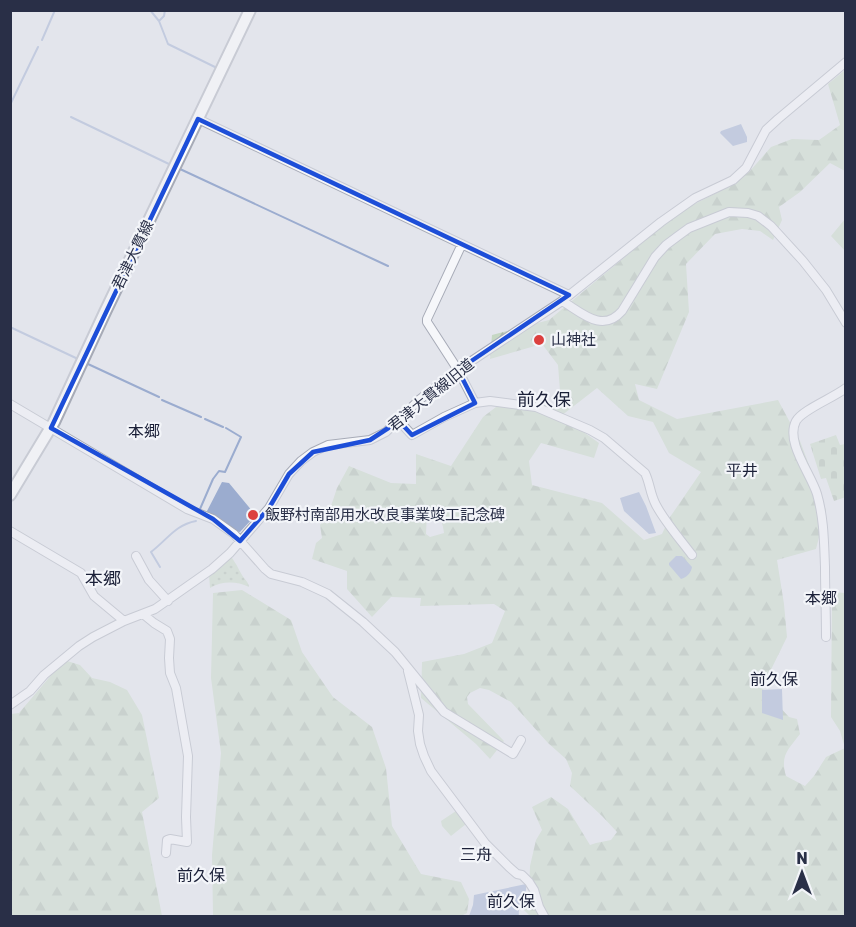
<svg xmlns="http://www.w3.org/2000/svg" width="856" height="927" font-family="Rubik,'Noto Sans JP',sans-serif">
	<defs>
		<pattern id="forest-firs" width="22" height="20" patternUnits="userSpaceOnUse" patternTransform="scale(1.5)"><rect width="22" height="20" fill="#c5d7c3"/><path d="M5 1l3.5 6h-7zM16 11l3.5 6h-7z" fill="#a9b9a9"/></pattern>
		<pattern id="cemetery-stones" width="16" height="16" patternUnits="userSpaceOnUse" patternTransform="scale(1.5)"><rect width="16" height="16" fill="#c5d7c3"/><path d="M2 7V4a2 2 0 0 1 4 0v3zM10 15v-3a2 2 0 0 1 4 0v3z" fill="#a9b9a9"/></pattern>
		<pattern id="park-dots" width="8" height="8" patternUnits="userSpaceOnUse" patternTransform="scale(1.5)"><rect width="8" height="8" fill="#c5d7c3"/><path d="M2 2h.1M6 6h.1" fill="none" stroke="#a9b9a9" stroke-width="1.8" stroke-linecap="round"/></pattern>
	</defs>
	<rect width="100%" height="100%" fill="#e3e5ec"/>
	<path fill="#c5d7c3" d="M456,811l10,13 -15,12 -9,-10 -1,-5z"/>
	<path fill="url(#forest-firs)" fill-rule="evenodd" d="M845,70v101l-15,-8 -30,29 -21,15 3,13 -9,20 -13,-9 -18,-2 -27,5 -29,30 3,48 -32,77 -22,-5 4,16 38,19 101,-19 22,41 26,69 -10,39 -39,11 7,44 3,33 -25,51 27,29 8,2 3,15c-12,16 -20,21 -14,42l19,10 9,-10 12,-19 19,-9 -5,-17 -9,-14 1,-125 13,1v323h-315l-7,-7 6,-19 1,-24 6,-26 6,-10 -10,-23 19,-10 17,12 22,36 6,-2 15,-3 6,-8 -15,-16 -32,-30 2,-13 -6,-14 -18,-16 -37,-41 -22,-12 -9,-2 -10,5 -3,4 1,7 36,37 -14,18 -14,-15 -55,-46 1,-36 42,-8 28,-11 13,-32 -11,-7 -74,2 1,-8 -30,-1 -19,20 -25,-28v-18l-35,-12 4,-16 6,-5 -2,-13 10,-16 7,-21 12,-22 42,17 25,1v-30l35,12 32,-49 13,-10 65,-3 -3,-39 -16,-21 -52,15 2,-24 57,-15 130,-108 39,-20 31,-20 22,-25 21,-8 27,1 21,-15 -12,-41zM597,388l31,28 25,6 16,31 32,19 -31,45 -8,17 -18,6 -42,-37 -70,-18 -3,-24 12,-18 53,15 5,-15 -38,-27zM435,512l4,1 4,14 1,6 -14,4 -4,-3 1,-21z
		M845,219v32l-14,-15z
		M242,590l49,30 11,32 31,45 39,30 14,41 6,58 29,48 40,8 8,17 -2,14 -6,3h-248l-1,-61 9,-102 -10,-75 2,-85z
		M64,660l16,5 12,13 18,4 17,8 15,25 17,83 -17,14 20,104h-151v-202l8,-1z"/>
	<path fill="url(#cemetery-stones)" d="M836,435l4,10 5,-1 1,53 -12,4 -8,-23 -5,1 -11,-35z"/>
	<path fill="url(#park-dots)" d="M229,558h3c5,7 6,10 10,17 3,5 6,6 7,12 -13,-6 -27,-6 -39,1l-1,-13z"/>
	<path fill="#9baccf" d="M741,124l6,13v5l-14,4 -13,-13 1,-2z
		M222,482l7,1 24,29 -2,3 2,3 -13,14 -5,-1 -27,-17 -1,-3z
		M639,492l7,14 10,27 -7,1 -25,-23 -4,-13z
		M676,556h6l10,11c-1,6 -5,10 -11,12l-12,-14v-2z
		M782,689l1,31 -21,-7v-23z
		M526,884c2,12 -9,20 -7,32h-50l4,-11 1,-10z"/>
	<g fill="none" stroke-linecap="round" stroke-linejoin="round">
		<path stroke="#9baccf" stroke-width="2" d="M150,10l9,11 5,-5 1,-6
			M159,21l9,23 51,25
			M42,40l13,-30
			M10,105l28,-58
			M71,117l100,48
			M180,169l208,97
			M10,327l68,32
			M88,364l71,33
			M162,400l39,17
			M205,419l18,8
			M200,509l13,-30 6,-8 6,1 16,-35 -15,-9
			M160,567l-9,-15c17,-13 24,-27 45,-31"/>
		<defs>
			<path id="street" d="M198,119l371,176
				M462,244l-35,75v3l31,48 17,33
				M562,301c19,11 40,33 60,10l33,-54 11,-12 12,-9 11,-8 40,-16 19,1 10,3 13,10 32,35 23,29 20,33
				M10,404l177,105 26,10 21,15 31,35 6,5 31,8 26,12 35,28 32,30 49,60 69,42 8,-14
				M399,421l13,14 32,-18 31,-14 15,-2 46,6 54,23 14,8 41,35c5,10 5,21 11,32 9,17 24,34 36,50
				M10,531l71,42 13,23 30,25
				M136,556l13,24 19,21
				M143,614l11,9 13,8 3,8 -1,19 1,15 6,15 12,68 -2,61 1,25 -17,-3 -3,1 -1,13
				M826,637c0,-24 -1,-47 -1,-70 -1,-25 -1,-49 -8,-73 -6,-20 -32,-52 -21,-73 6,-11 37,-23 50,-33
				M408,671l11,44 -1,16 2,13 4,12 7,15 54,72 24,24 8,7 5,1 7,7 5,8 5,17 5,9
				M10,705l20,-14 14,-16 35,-29 14,-9 31,-16 31,-12 57,-40 18,-16 39,-45 20,-34 12,-13 12,-9 15,-7 42,-5 16,-8 33,-32 39,-30 104,-69 99,-79 34,-24 38,-18 13,-12 20,-38 12,-11 68,-57"/>
			<path id="secondary" d="M10,495l44,-73 51,-110 145,-302"/>
		</defs>
		<use href="#street" stroke="#a7abb7" stroke-width="10"/>
		<use href="#secondary" stroke="#a7abb7" stroke-width="14"/>
		<use href="#street" stroke="#f6f7fa" stroke-width="8"/>
		<use href="#secondary" stroke="#fff" stroke-width="10"/>
	</g>
	<path d="M0 0H856V927H0ZM198,119l371,176 -111,75 17,33 -63,32 -13,-14 -29,19 -57,12 -24,22 -20,34 -29,33 -27,-22 -162,-91z" fill="#e3e5ec" fill-opacity=".55" fill-rule="evenodd"/>
	<path fill="none" stroke="#1d4ed8" stroke-width="4.5" stroke-linejoin="round" d="M198,119l371,176 -111,75 17,33 -63,32 -13,-14 -29,19 -57,12 -24,22 -20,34 -29,33 -27,-22 -162,-91z"/>
	<g fill="#dc403e" stroke="#f3f5f9" stroke-width="2">
		<circle cx="539" cy="340" r="6"/>
		<circle cx="253" cy="515" r="6"/>
	</g>
	<g text-anchor="middle" stroke-width="4.5" stroke-linejoin="round" paint-order="stroke">
		<g font-size="15" fill="#292f47" stroke="#f3f5f9">
			<text transform="translate(133 255) rotate(-64)" y="5">君津大貫線</text>
			<text transform="translate(431 395) rotate(-39)" y="5">君津大貫線旧道</text>
		</g>
		<g font-size="15" fill="#292f47" stroke="#f3f5f9" text-anchor="start">
			<text x="551" y="345">山神社</text>
			<text x="265" y="520">飯野村南部用水改良事業竣工記念碑</text>
		</g>
		<g font-size="16" fill="#1b2038" stroke="#f3f5f9">
			<text x="144" y="437">本郷</text>
			<text x="742" y="476">平井</text>
			<text x="821" y="604">本郷</text>
			<text x="774" y="685">前久保</text>
			<text x="476" y="860">三舟</text>
			<text x="201" y="881">前久保</text>
			<text x="511" y="907">前久保</text>
		</g>
		<g font-size="18" fill="#1b2038" stroke="#f3f5f9">
			<text x="544" y="406">前久保</text>
			<text x="103" y="585">本郷</text>
		</g>
	</g>
	<rect width="856" height="927" fill="none" stroke="#292f47" stroke-width="24"/>
	<g transform="translate(802 873)" stroke="#f3f5f9" stroke-width="4.5" paint-order="stroke">
	<path d="M0-4.5L10 22L0 15L-10 22Z" fill="#292f47"/>
	<text y="-9" font-size="16" font-weight="bold" text-anchor="middle" fill="#292f47">N</text>
	</g>
</svg>
